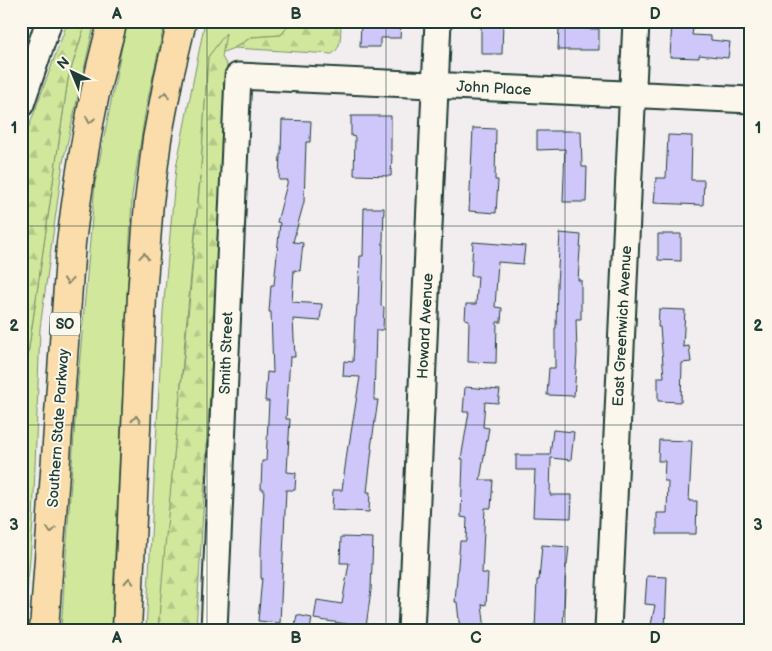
<svg xmlns="http://www.w3.org/2000/svg" width="772" height="651" font-family="'Balsamiq Sans',sans-serif">
	<defs>
		<pattern id="forest-firs" width="22" height="20" patternUnits="userSpaceOnUse" patternTransform="scale(1.25)"><rect width="22" height="20" fill="#d1e79c"/><path d="M5 1l3.5 6h-7zM16 11l3.5 6h-7z" fill="#b3c787"/></pattern>
	</defs>
	<rect width="100%" height="100%" fill="#f2edef"/>
	<filter id="ink" filterUnits="userSpaceOnUse"><feTurbulence type="fractalNoise" baseFrequency=".02" numOctaves="2"/><feDisplacementMap in="SourceGraphic" scale="10" xChannelSelector="R" yChannelSelector="G"/><feConvolveMatrix kernelMatrix="1 2 1 2 8 2 1 2 1" color-interpolation-filters="sRGB"/></filter>
	<g filter="url(#ink)">
		<path fill="#d1e79c" stroke="#789268" d="M86,21h9l-32,141 -23,166 -7,194 -9,108h-3v-228l47,-323z
			M127,21h38l-19,87 -14,88 -19,397 -1,37h-51l16,-239 18,-208z
			M205,21h87l-11,14 -29,2 -18,11 -11,4 2,-17 -17,22 -7,111 -43,462h-12l17,-318 13,-144z"/>
		<path fill="url(#forest-firs)" stroke="#789268" d="M68,21h18l-18,58 -47,323v-254z
			M292,21h49c-1,12 2,26 -9,33l-98,-6 18,-11 29,-2z
			M226,33l-4,24 7,12 -33,561h-38l7,-84 24,-240 12,-138 7,-111z"/>
		<path fill="#cfc7fa" stroke="#1f3d34" d="M481,21h22l-1,33h-21z
			M672,21h22l-2,14 19,1v4l19,2 -2,16 -29,-3v3l-29,-1z
			M361,22l40,1 -1,15h-20v9h-20z
			M559,28l40,1v21h-41z
			M351,116h40v39h1l-1,21 -37,-1 1,-38 -4,-1z
			M282,120l29,1 -1,21h-4l-2,60 -11,40 10,1 -3,28 -6,-1 -2,32 30,2 -2,17 -27,-2 2,38h-5l-4,62h4l-3,53 9,1 -1,17h-9l-6,133 -22,-2 4,-43h-1v-28l3,-61h-3l1,-28h4l3,-60h-4l2,-29 6,1 -2,-61h-2l2,-27h3l6,-62 -3,-1 11,-42h-9l1,-26h1z
			M473,128l23,1 -1,51h3l-2,33 -27,-2z
			M537,131h44l1,36h5l-1,35h-23l2,-53 -28,1z
			M668,135l24,1 -1,44h13l-1,25 -49,-2 2,-25h10z
			M364,208h20l-3,98 3,1 -1,23h-7l-2,70h4l-7,48 1,1 -5,43h3l-1,20 -37,-2 1,-20h9l6,-45h1l11,-68 -17,-1 1,-15 9,1 2,-45h1l1,-12h1l2,-49h3z
			M560,233l21,2 -3,45h3v39h-5l1,35 -3,42 -27,-1 2,-27h6v-40h1l1,-43z
			M658,234h23v27l-23,-1z
			M473,242l52,4 -2,18 -25,-2 -3,45 7,1 -1,14h-4l-1,41 -28,-1 1,-42 -4,-1 1,-15h10l2,-28h-7z
			M659,309l26,1 -2,37 6,-1 2,16 -9,1 -1,39 -23,-1v-24h6l-4,-50h-2z
			M465,387l35,3 -2,13 -13,-1 -2,25 6,1 -9,52h13l-2,28h-6l-3,65 6,1 -2,31 -4,-1 3,26h-25l-3,-28h-2l5,-61h6l1,-23 -6,-1 2,-58h-2l8,-47h-6z
			M553,430l21,2 -3,28 -20,-2 -1,37h22l-1,23 -38,-1 2,-47h-19v-15h34z
			M659,440l33,1 -3,60h8l-1,33h-39v-21h10l1,-32h-4l1,-20h-7z
			M341,537l32,1 -2,52 -5,37 -52,-8 3,-19 25,4 7,-41h-9z
			M542,545l27,2 -2,18h-1l-3,65h-28l2,-50h2z
			M647,576l20,1 -2,53h-15l5,-25 -10,-1z
			M297,615l15,3 -2,12h-16z"/>
		<g fill="none" stroke-linecap="round" stroke-linejoin="round">
			<defs>
				<path id="minor" d="M21,104l28,-83
					M214,630l24,-554 513,24
					M411,630l2,-39 25,-570
					M608,630l28,-609"/>
				<path id="highway" d="M44,630l27,-387c9,-75 21,-149 42,-222
					M127,630l15,-335 7,-93 8,-63 12,-63 13,-55"/>
			</defs>
			<use href="#minor" stroke="#1f3d34" stroke-width="29"/>
			<use href="#highway" stroke="#1f3d34" stroke-width="31"/>
			<use href="#minor" stroke="#fbf7ec" stroke-width="25"/>
			<use href="#highway" stroke="#faddab" stroke-width="28"/>
		</g>
		<defs><path id="oneway-chevron" d="M-2-3.5L2.5 0L-2 3.5" fill="none" stroke-width="1.6" stroke-linecap="round" stroke-linejoin="round" transform="scale(1.25)"/></defs>
		<g stroke="#82856a">
			<use href="#oneway-chevron" transform="translate(165 95) rotate(-80)"/>
			<use href="#oneway-chevron" transform="translate(90 120) rotate(101)"/>
			<use href="#oneway-chevron" transform="translate(144 256) rotate(-85)"/>
			<use href="#oneway-chevron" transform="translate(68 281) rotate(94)"/>
			<use href="#oneway-chevron" transform="translate(136 419) rotate(-87)"/>
			<use href="#oneway-chevron" transform="translate(51 530) rotate(94)"/>
			<use href="#oneway-chevron" transform="translate(129 581) rotate(-87)"/>
		</g>
	</g>
	<path fill="none" stroke="#1f3d34" stroke-width="1" stroke-opacity="0.55" d="M207,21v609M386,21v609M565,21v609M21,226h730M21,425h730"/>
	<g text-anchor="middle" stroke-width="4" stroke-linejoin="round" paint-order="stroke">
		<rect fill="#fbf7ec" stroke="#61756b" stroke-width="1" x="50" y="312.5" width="30" height="23" rx="4"/>
		<g font-size="14" font-weight="bold" fill="#1f3d34">
			<text x="65" y="329">SO</text>
		</g>
		<g font-size="15" fill="#1f3d34" stroke="#fbf7ec">
			<text transform="translate(494 88) rotate(3)" y="5">John Place</text>
			<text transform="translate(425 326) rotate(-87)" y="5">Howard Avenue</text>
			<text transform="translate(622 326) rotate(-87)" y="5">East Greenwich Avenue</text>
			<text transform="translate(226 353) rotate(-88)" y="5">Smith Street</text>
			<text transform="translate(58 428) rotate(-86)" y="5">Southern State Parkway</text>
		</g>
	</g>
	<rect width="772" height="651" fill="none" stroke="#fbf7ec" stroke-width="55"/>
	<g transform="translate(72 72) rotate(316)" stroke="#fbf7ec" stroke-width="4" paint-order="stroke">
	<path d="M0-4L9 19L0 12L-9 19Z" fill="#1f3d34"/>
	<text y="-8" font-size="14" font-weight="bold" text-anchor="middle" fill="#1f3d34">N</text>
	</g>
	<rect x="28" y="28" width="716" height="596" fill="none" stroke="#1f3d34" stroke-width="2"/>
	<g font-size="16" text-anchor="middle" font-weight="bold" fill="#1f3d34">
		<text x="117" y="19">A</text>
		<text x="296" y="19">B</text>
		<text x="476" y="19">C</text>
		<text x="655" y="19">D</text>
		<text x="14" y="133">1</text>
		<text x="758" y="133">1</text>
		<text x="14" y="331">2</text>
		<text x="758" y="331">2</text>
		<text x="14" y="530">3</text>
		<text x="758" y="530">3</text>
		<text x="117" y="643">A</text>
		<text x="296" y="643">B</text>
		<text x="476" y="643">C</text>
		<text x="655" y="643">D</text>
	</g>
</svg>
